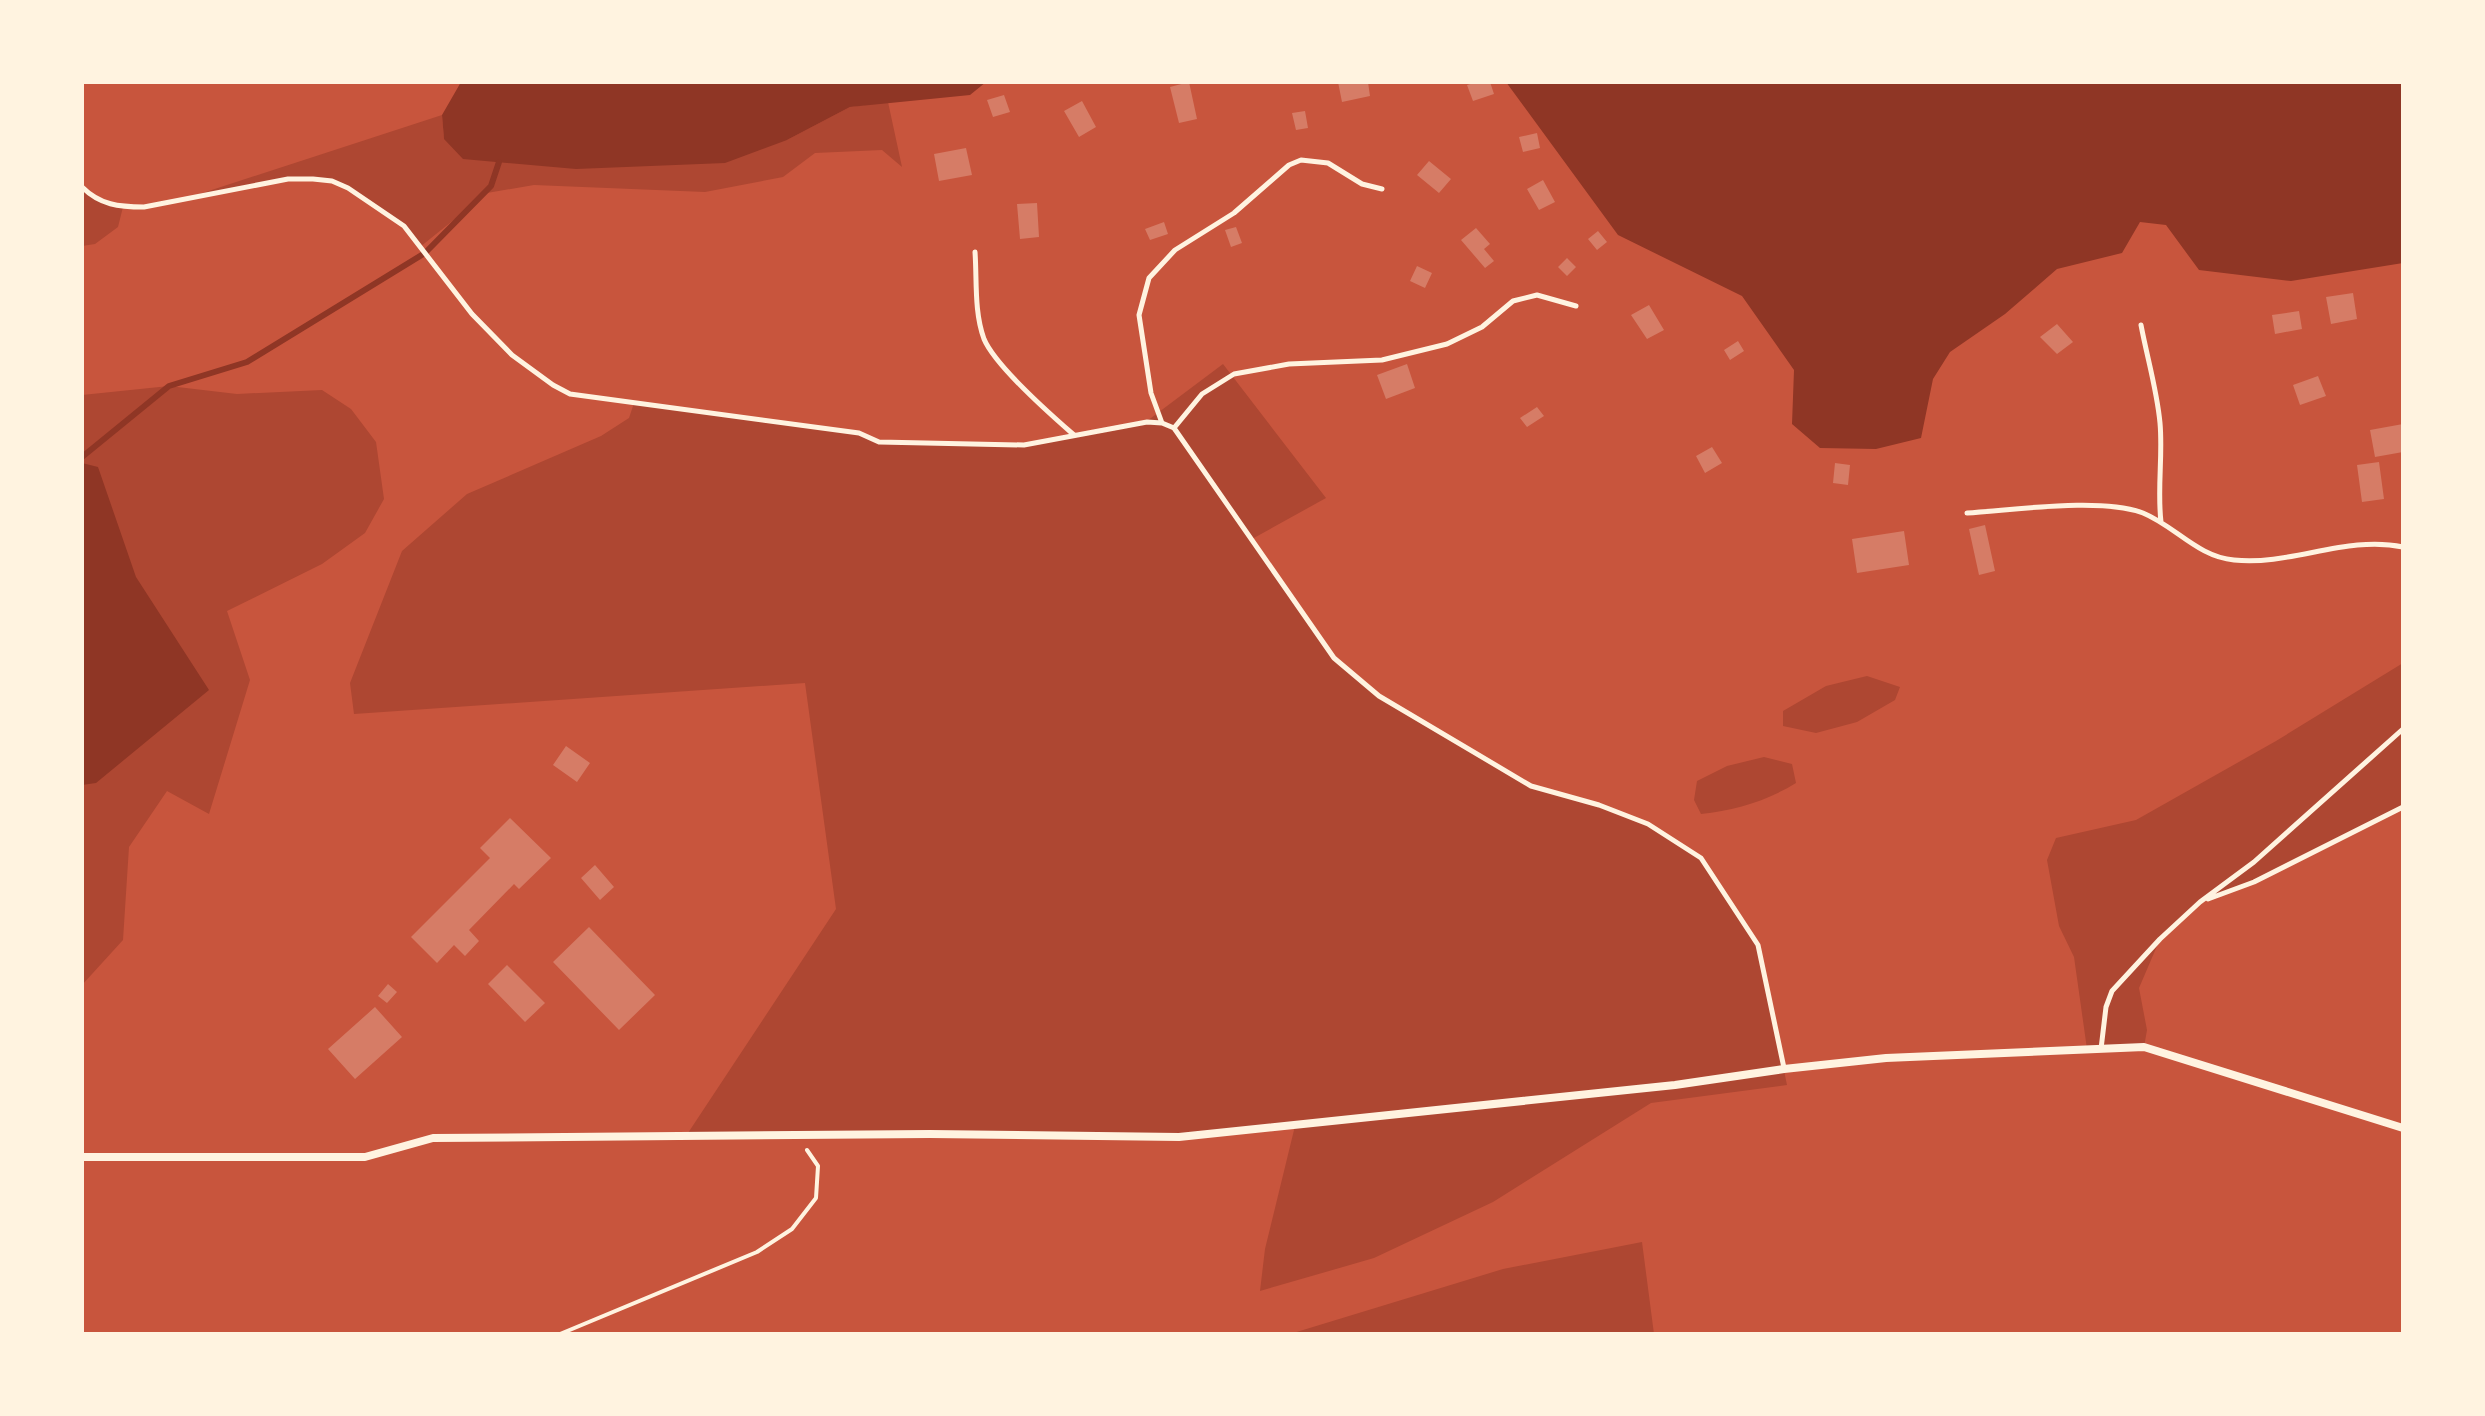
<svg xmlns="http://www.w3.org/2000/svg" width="2485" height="1416" font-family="Overpass,sans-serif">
	<rect width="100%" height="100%" fill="#c8553d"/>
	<path fill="#ae4732" d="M888,102l14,65 -20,-17 -67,3 -32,24 -78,15 -171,-7 -47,8 -67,54c-17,-22 -60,-58 -87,-65 -45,-11 -108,9 -152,18l261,-85 2,24 343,1 63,-33z
		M82,187l10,10 31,10 -5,20 -23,17 -13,2z
		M1223,364l103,134 -74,41 82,119 45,38 152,90 68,19 49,19 53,34 57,87 29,140 -136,18 -158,99 -119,56 -114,33 5,-42 30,-123 -116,11 -493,-1 150,-227 -31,-226 -451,31 -4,-31 52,-132 65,-57 134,-58 28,-18 5,-15 225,30 20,9 145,3 123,-24z
		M169,386l68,8 85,-4 29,19 25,33 8,57 -19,34 -43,31 -95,47 23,69 -41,134 -42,-23 -38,56 -6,93 -41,45v-590z
		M2403,663v144l-149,75 -54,20 -40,37 -21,49 8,42 -3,17 -57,2 -13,-92 -15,-31 -12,-66 9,-22 80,-18 140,-79z
		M1867,676l33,11 -5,13 -38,22 -41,11 -33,-7v-15l43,-25z
		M1764,757l28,7 4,19c-29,18 -61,27 -95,31l-7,-14 3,-19 30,-15z
		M1642,1242l12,92h-364l213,-65z"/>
	<path fill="#8f3625" d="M461,82h525l-16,13 -120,12 -63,33 -62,23 -149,6 -113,-10 -19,-20 -2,-24z
		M1506,82h897v181l-112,18 -92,-11 -33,-45 -26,-3 -18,31 -65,16 -52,45 -55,38 -17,27 -12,59 -45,11 -56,-1 -28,-24 2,-54 -52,-74 -124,-61z
		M82,463l16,4 38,110 73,113 -113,93 -14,2z"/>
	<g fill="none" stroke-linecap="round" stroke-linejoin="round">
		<path stroke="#8f3625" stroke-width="6" d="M82,457l87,-71 78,-24 178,-109 66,-67 8,-24"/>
	</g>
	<path fill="#d67c66" d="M1189,82l8,37 -18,4 -9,-36z
		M1338,82h30l2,14 -28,6z
		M1477,82h13l4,12 -21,7 -6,-16z
		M1004,95l6,17 -17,5 -6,-17z
		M1082,101l14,26 -17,10 -15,-26z
		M1305,111l3,17 -12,2 -4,-17z
		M1537,133l3,15 -17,4 -4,-15z
		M966,148l6,27 -33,6 -5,-27z
		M1429,161l22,18 -12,14 -22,-18z
		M1543,180l12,22 -16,8 -12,-21z
		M1037,203l2,34 -19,2 -3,-35z
		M1164,222l4,12 -18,6 -5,-11z
		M1236,227l6,16 -11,4 -6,-17z
		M1476,228l14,16 -6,5 10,12 -9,7 -24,-28z
		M1598,231l9,11 -10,8 -9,-11z
		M1567,258l9,9 -9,9 -9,-9z
		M1417,266l15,7 -7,15 -15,-7z
		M2353,293l4,26 -26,5 -5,-27z
		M1649,305l15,25 -17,9 -16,-24z
		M2299,311l3,18 -27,5 -3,-19z
		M2057,324l16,18 -16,12 -17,-17z
		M1738,341l6,10 -14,9 -6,-10z
		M1407,364l8,24 -29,11 -9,-24z
		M2318,376l8,20 -26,9 -7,-20z
		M1537,407l7,9 -17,11 -7,-9z
		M2403,424v28l-28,5 -5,-27z
		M1712,447l10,16 -17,10 -9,-17z
		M2379,462l5,37 -22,3 -5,-37z
		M1835,463l15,2 -2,20 -15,-2z
		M1985,525l10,46 -16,4 -10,-46z
		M1904,531l5,34 -52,8 -5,-34z
		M566,746l24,17 -13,19 -24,-17z
		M510,818l41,40 -32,31 -5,-5 -45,46 10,11 -14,15 -11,-11 -17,18 -26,-26 79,-79 -10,-10z
		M595,865l19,22 -14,13 -19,-22z
		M589,927l66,68 -36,35 -66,-68z
		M507,965l38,38 -20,19 -37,-38z
		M388,984l9,8 -10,11 -9,-7z
		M375,1007l27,30 -47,42 -27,-30z"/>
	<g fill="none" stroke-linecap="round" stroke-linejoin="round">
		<path stroke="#fff3e0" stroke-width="4" d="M560,1334l197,-82 35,-23 24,-31 2,-32 -11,-16"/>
		<path stroke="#fff3e0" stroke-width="5" d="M82,187c18,18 37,20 62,20l144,-28h25l19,2 16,7 56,38 68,88 40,41 41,30 17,9 289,39 20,9 145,3 123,-23 15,1 12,5 160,230 45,38 152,90 68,19 49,19 53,34 57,87 26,123
			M975,252c2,28 -1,60 9,87 11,26 67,76 90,96
			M2141,325c6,32 16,65 19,98 3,33 -3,66 1,99
			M1162,423l-11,-30 -12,-78 10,-37 26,-28 59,-37 55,-48 12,-5 27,3 34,21 20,5
			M1174,428l28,-34 32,-20 55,-10 93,-4 65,-16 35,-17 31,-26 24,-6 39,11
			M1967,513c48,-3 133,-16 176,0 32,13 55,44 91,47 57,6 112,-25 169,-13
			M2208,899l46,-17 149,-75
			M2101,1049l5,-42 6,-16 48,-52 40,-37 54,-40 149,-133"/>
		<path stroke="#fff3e0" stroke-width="8" d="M82,1157h283l68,-19 497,-4 249,3 496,-52 109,-16 102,-11 258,-11 259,81"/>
	</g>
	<rect width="2485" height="1416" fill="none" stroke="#fff3e0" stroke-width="168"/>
</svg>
